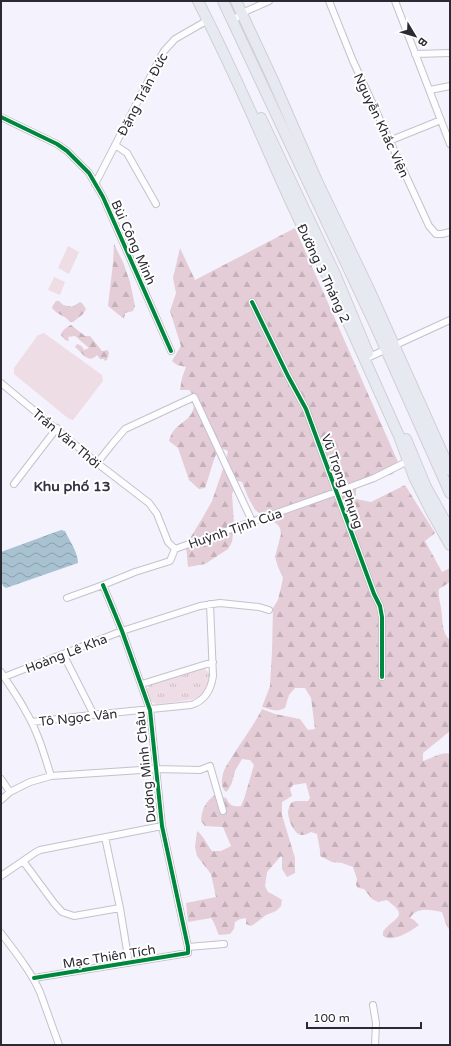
<svg xmlns="http://www.w3.org/2000/svg" width="451" height="1046" font-family="'Varela Round',sans-serif">
	<defs>
		<pattern id="forest-firs" width="22" height="20" patternUnits="userSpaceOnUse"><rect width="22" height="20" fill="#e4cdd7"/><path d="M5 1l3.5 6h-7zM16 11l3.5 6h-7z" fill="#c4b0b9"/></pattern>
		<pattern id="park-tufts" width="24" height="20" patternUnits="userSpaceOnUse"><rect width="24" height="20" fill="#efdde5"/><path d="M3 7l-1-3M5 7V3M7 7l1-3M15 17l-1-3M17 17v-4M19 17l1-3" fill="none" stroke="#cdbec5"/></pattern>
		<pattern id="water-waves" width="16" height="10" patternUnits="userSpaceOnUse"><rect width="16" height="10" fill="#a9c2d1"/><path d="M0 5q4-4 8 0t8 0" fill="none" stroke="#8a9eaa"/></pattern>
	</defs>
	<rect width="100%" height="100%" fill="#f4f2fc"/>
	<path fill="#efdde5" d="M68,246l11,6 -10,22 -11,-6z
		M54,277l11,5 -5,13 -12,-5z
		M44,333l58,42 1,6 -30,39 -4,-1 -55,-45v-6l24,-33z"/>
	<path fill="url(#forest-firs)" d="M295,228l103,234 -2,6 -3,6 -19,4 -13,3 -5,8v10l15,3 34,-17 30,48 -10,8 17,31 8,-4v14l-11,7c-1,7 1,12 2,19 2,10 0,25 9,32v91l-27,22v8c8,-2 19,-10 27,-7v177l-4,-7 -4,-12c-11,-2 -25,-6 -32,6l4,2 5,5c-8,6 -26,18 -36,11v-4c1,-2 2,-3 4,-5 4,-5 17,-10 10,-18 -2,-3 -7,-6 -10,-9l-9,2 -6,-3 -8,-10 -6,-1 -2,-3 1,-6 -4,-12 -11,-4 -10,-1 -12,-6v-6l-3,-16 -6,-2c-2,1 -6,3 -9,3 -8,0 -14,-16 -14,-23 0,-3 2,-6 3,-9l4,-2h13l2,-3 -4,-15 -13,2 -3,4 2,7 -10,6v13l13,43v15l-8,4 -5,-8v-12l-1,-1 -14,16 -2,14 3,6c5,2 9,5 14,8l-1,6 -5,5 -10,4 -9,7 -6,4 -5,-2v-6l-6,1 -5,3 -1,7 -4,5 -11,1c-3,-6 -4,-12 -8,-17l-23,4 -2,-19 30,-6 -5,-23 -14,-18 -2,-9 2,-16c7,5 10,14 15,20h9l10,-5 -8,-19 -18,-1 -4,-5c1,-12 4,-19 14,-26l11,3c4,7 6,9 15,8l3,-7 10,-34 -4,-5 -8,-1c-2,4 -5,8 -7,12 -2,7 -3,16 -9,21 -5,-5 -5,-11 -3,-18 1,-5 4,-9 7,-14 10,-17 23,-33 32,-51l13,5 25,5 8,11 7,-1 -4,-31 -6,-10h-10l-6,7 -4,13c-9,5 -14,1 -23,-1l8,-21 2,-34 1,-44 5,-8 4,-17 1,-6 -5,-10 -3,-10 6,-23 -1,-6 -3,-4 -22,-14 -7,-13 -6,-15 -4,-1 -6,13 2,30 -2,18 -4,7 -23,15 -17,3 -2,-22 17,-28 9,-16 14,-41 2,-9 -9,-4c-6,13 -9,27 -14,41l-6,1 -10,-9 -11,-32 -9,-7c1,-4 3,-9 6,-12 9,-9 20,-12 19,-28 -1,-5 -1,-7 -5,-11h-9l2,-12 4,-11 -9,-2 -5,-4 9,-15 -11,-35 6,-18 -3,-15 7,-30 15,32z
		M114,244l9,18 7,20 5,24 -2,5 -8,2 -1,6 -16,-13 5,-43z
		M56,301h3l4,4 9,2 8,-5 2,1 4,6 -3,5 -10,8h-3c-5,-7 -13,-7 -18,-14l1,-3z
		M71,325l14,11h5l12,15h2l3,-1 1,1 1,2 -2,7 -2,1 -1,-2h-4l-3,-4c-9,10 -15,-3 -22,-8l2,-3c4,1 6,3 7,6l5,-2 -14,-12 -7,1 1,4 -4,-1 -4,-5c1,-5 6,-8 10,-10z"/>
	<path fill="url(#park-tufts)" d="M197,667c3,1 7,1 9,3 9,7 0,24 -9,28 -3,2 -36,6 -40,6 -4,-1 -7,-3 -10,-6l-1,-8 5,-6z"/>
	<path fill="url(#water-waves)" d="M61,530l4,1c4,9 13,21 13,32l-72,25 -3,-2 -2,-7v-27z"/>
	<g fill="none" stroke-linecap="round" stroke-linejoin="round">
		<defs>
			<path id="minor" d="M329,1l24,60 76,165 7,8h6l8,-2
				M395,1l55,143
				M233,21l9,-8 27,-12
				M415,54l35,-1
				M430,90l20,-4
				M1,117l56,27 10,7 22,22 14,24 68,154
				M389,141l52,-21
				M115,145l12,8 29,51
				M95,184l64,-124 5,-9 11,-12 33,-19
				M252,302l36,74 18,33 68,185 6,12 2,11v60
				M365,359l85,-39
				M1,383l96,80 52,40 8,11 11,28 7,7
				M97,463l16,-20 12,-14 69,-32 58,124
				M14,484l43,-56
				M67,598l36,-13 32,-13 35,-11 5,-12 164,-58 35,-13 34,-17
				M63,654l31,61
				M1,672c8,13 18,26 25,40 12,20 18,42 25,64
				M4,677l118,-46 78,-25 20,-3 39,4 10,3
				M142,684l71,-22
				M32,722l59,-7 100,-10c13,-4 20,-15 22,-29l-3,-72
				M1,779l9,13
				M1,800l9,-8 20,-10 21,-6 105,-7 44,1 10,-4 13,45
				M105,837l15,71 9,55
				M23,861l31,42 8,9 12,4 46,-8
				M1,876l35,-24 4,-2 122,-24
				M1,933c14,19 29,37 39,59l19,53
				M188,947l36,-3
				M34,978l154,-25v-6l-26,-121 -12,-116 -28,-79 -19,-46
				M373,1005l3,18 -1,22"/>
			<path id="primary" d="M198,1c24,47 46,95 67,143 18,40 34,80 56,118l78,174 15,41 17,34 19,34
				M223,1l152,324 75,168
				M236,1l36,77 45,103 51,106 82,183
				M261,118l74,156 33,79
				M406,439l20,48 24,43"/>
		</defs>
		<use href="#minor" stroke="#c4c2ca" stroke-width="8"/>
		<use href="#primary" stroke="#d1cfd5" stroke-width="12"/>
		<use href="#minor" stroke="#fdfdff" stroke-width="6"/>
		<use href="#primary" stroke="#e6eaf0" stroke-width="10"/>
		<defs>
			<path id="cycleway" d="M1,117l56,27 10,7 22,22 14,24 68,154
				M252,302l36,74 18,33 68,185 6,12 2,11v60
				M34,978l154,-25v-6l-26,-121 -12,-116 -28,-79 -19,-46"/>
		</defs>
		<use href="#cycleway" stroke="#fff" stroke-width="6"/>
		<use href="#cycleway" stroke="#00873e" stroke-width="4"/>
	</g>
	<g text-anchor="middle" stroke-width="4" stroke-linejoin="round" paint-order="stroke">
		<g font-size="13" fill="#2b2932" stroke="#fff">
			<text transform="translate(142 94) rotate(-62)" y="5">Đặng Trần Đức</text>
			<text transform="translate(382 125) rotate(65)" y="5">Nguyễn Khắc Viện</text>
			<text transform="translate(134 242) rotate(66)" y="5">Bùi Công Minh</text>
			<text transform="translate(324 273) rotate(65)" y="5">Đường 3 Tháng 2</text>
			<text transform="translate(67 438) rotate(40)" y="5">Trần Văn Thời</text>
			<text transform="translate(343 481) rotate(70)" y="5">Vũ Trọng Phụng</text>
			<text transform="translate(235 528) rotate(-19)" y="5">Huỳnh Tịnh Của</text>
			<text transform="translate(66 653) rotate(-21)" y="5">Hoàng Lê Kha</text>
			<text transform="translate(78 717) rotate(-6)" y="5">Tô Ngọc Vân</text>
			<text transform="translate(145 767) rotate(-96)" y="5">Dương Minh Châu</text>
			<text transform="translate(109 956) rotate(-9)" y="5">Mạc Thiên Tích</text>
		</g>
		<g font-size="14" font-weight="bold" fill="#363145" stroke="#fff">
			<text x="72" y="491">Khu phố 13</text>
		</g>
	</g>
	<rect width="451" height="1046" fill="none" stroke="#2b2932" stroke-width="4"/>
	<g transform="translate(415 36) rotate(128)" stroke="#ffffff" stroke-width="3" paint-order="stroke">
	<path d="M0-3L7 15L0 10L-7 15Z" fill="#2b2932"/>
	<text y="-6" font-size="11" font-weight="bold" text-anchor="middle" fill="#2b2932">B</text>
	</g>
	<path d="M307 1022v6h114v-6" fill="none" stroke="#2b2932" stroke-width="2"/>
	<text x="313" y="1022" font-size="12" fill="#2b2932" stroke="#ffffff" stroke-width="3" paint-order="stroke">100 m</text>
</svg>
